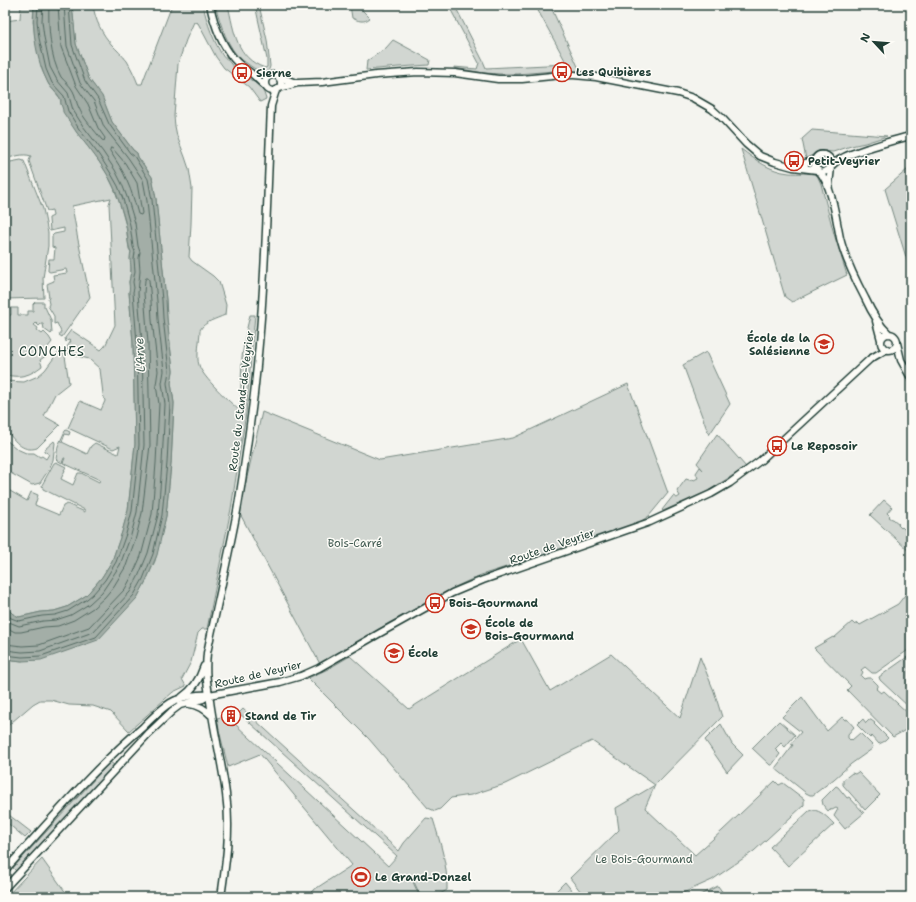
<svg xmlns="http://www.w3.org/2000/svg" width="916" height="902" font-family="'Shantell Sans',sans-serif">
	<rect width="100%" height="100%" fill="#f4f4ef"/>
	<filter id="ink" filterUnits="userSpaceOnUse"><feTurbulence type="fractalNoise" baseFrequency=".025" numOctaves="2"/><feDisplacementMap in="SourceGraphic" scale="8" xChannelSelector="R" yChannelSelector="G"/><feConvolveMatrix kernelMatrix="1 2 1 2 8 2 1 2 1" color-interpolation-filters="sRGB"/></filter>
	<g filter="url(#ink)">
		<path fill="#d1d6d1" stroke="#788a82" d="M21,5h13l-1,16 2,18 7,31 7,15 11,13 1,6 15,27 20,26 11,17 7,14 5,13 7,25 3,23 2,3 -1,8 1,3v8l-2,11 1,6 -1,4 4,51 2,101 -7,66 -6,22 -10,29 -10,16 -12,14 -5,5 -18,11 -13,4 -13,1 -22,5 -6,-3 -5,-5 -3,-6v-115l22,13 4,-9 7,3 -3,10 24,10 4,-9 4,-2 18,8v-2l-42,-21 -1,-4 12,-22 2,-1 10,5 -2,3h1l-4,9 12,6 5,-12h3l18,9 1,-2 -37,-17 2,-5h-1l-2,5 -5,-3 -1,-1 2,-13 7,-15 1,-1 4,2 -1,3 -4,-1 -3,8 25,12 4,-8 4,-3 23,11 2,-8 -7,3 -45,-21 12,-27 21,9 4,-9 -2,-7 -3,-25 -11,-10 -20,-5 -2,-7 4,-6 -3,-1 -2,2 -1,-4 6,-8 30,20 4,-4 10,-21 -6,-121 2,-6 -39,8 5,28v1l13,62 -28,40 -3,-2 2,-3 -4,-9 -3,1v-8l-6,-10 1,-2 -1,-5 1,-1 -2,-14 2,-1 5,-2 -1,-6 14,-2 -1,-4 -16,3 -2,-1v-1l1,-11h5l1,-11 -3,-1v-11l2,-2 10,-2v-4l-14,3 -1,-12v-1l4,-2 -1,-6 -5,1 -18,-50 2,-5c-8,-3 -18,1 -26,3v-138l15,-2z
			M72,5h21c2,15 9,29 19,40 5,5 10,10 15,16 4,7 8,15 11,23h4l1,-3 29,-76h31c4,19 11,37 21,53h2l9,11 26,18 3,6 2,6 -6,3 -11,-15 -25,-19 -8,-11 -18,-34 -4,-1 -8,18 -8,24 -4,52 1,10 2,10 8,21 4,12 3,19 -1,36 -2,33 3,4 21,15 6,6 7,23 -1,10c-9,4 -21,7 -25,15 0,9 -4,27 -1,35 3,12 31,37 41,46l2,-54 4,-25 4,-17h5l-9,98 -15,96 -24,120h-5l-4,4 -7,29 -9,17 4,7 -13,6 -44,39 -18,-19 -18,-6 -24,-1 -18,-5h-11l-7,4 -28,24v-69l17,2 115,-63 9,-17 9,-20 11,-45 5,-52 3,-61 -3,-20 2,-12 -6,-53 -1,-18 -10,-101 -4,-22 -14,-20 -1,-4 -4,-3 -21,-28 -10,-25 -13,-18 -13,-35z
			M215,5h13c6,26 8,53 37,63l2,-1v-8l-12,-54h4l8,35 3,26c-2,14 -20,0 -26,-5l-1,1c-16,-15 -22,-37 -28,-57z
			M350,5h11l-1,3 10,10c-6,5 -12,3 -18,0z
			M447,5h6l4,5 26,51 3,7 81,-4 -32,-59h15l30,66h-26l-37,3h-16l-17,-1 -30,-5v-1l23,2 2,-6 -27,-51z
			M393,40l37,20 -1,5 -30,2 -33,3 1,-9 19,-13z
			M812,130l75,6 -22,7 -14,3 -18,6 -10,-1h-4l-13,8 -4,-20z
			M741,149c15,11 28,22 48,24 10,1 19,-1 28,2l4,9 13,50 13,41 -55,27 -7,-5z
			M21,160l3,1 19,48 5,24v13l-5,32 1,20 -39,1v-136z
			M908,169h3v100l-1,1 -25,-81z
			M35,302h9v5h1l6,13 1,13 -1,1 -7,-5 -1,-5h-2l-2,2 -3,-3 -2,2 4,3 -1,2 5,4 2,-2 5,5 3,5 -8,10 3,3 -7,5 2,6c-13,10 -20,12 -37,9v-60h6v-7h7v7h10v-4h5v-7z
			M59,351l3,1v1l3,3 4,27 -14,11 -11,22 16,9 -23,23c-16,5 -23,-9 -32,-19v-48l19,1 14,-6 7,-6z
			M706,352l24,52 -21,31 -26,-70z
			M628,384l40,109 -19,23 -11,7 -88,30 -69,22 -26,12 -66,36 -69,41 -81,-152 23,-100 118,48 133,-22z
			M717,434l29,33 -38,24 -45,20 -1,-1 11,-14 4,2 3,-2 -3,-5 9,-12 3,1 4,-1 1,1 4,-2 -2,-5 4,-6 3,3 -6,-7z
			M5,439l12,10 9,4h8l6,4 2,-1 4,3 3,-5 -5,-3v-1l10,-9 1,2 -2,17 -4,9 -9,14 -8,2 -27,-15z
			M884,500l8,7 -5,6 3,3 -1,1 3,2h1l6,5 -1,1 3,3 1,-1 6,6 -1,1 3,3 1,-1v17l-41,-38z
			M911,587v61l-35,25h-4l-7,-6 -4,3 2,2 -2,4 3,3 3,-1h4l7,7v2l-2,2 5,4 3,-2 27,25v11l-18,10 -46,-47 4,-4 -37,-38 19,-11 1,1 18,-16 3,3 3,-2 2,2 38,-21z
			M521,639l29,52 61,-37 69,64 20,-61 14,34 8,26 -67,68 -10,23 50,47 27,-24 53,-50 4,4 4,-2 21,16v6l-50,46 -42,29 -38,17h-89l-15,-19 49,-48 -3,-22 39,-23 -63,-44 -87,43 -34,11 -20,3 -11,11 -5,2 -7,-3 -59,-69 -61,-61 20,-9 22,-13 59,53z
			M910,655l1,2v52l-31,-29 -1,-3z
			M802,697l25,34 15,-14 3,3 2,-1 7,8 -6,7v4l2,2 1,-1 1,1 8,-7 13,13 -1,3 -21,15 -17,15 -21,16h-3l-4,-2 -30,-24v-2l17,-22 -2,-1 10,-12 -19,-15z
			M243,709l156,142 5,-8 22,-25 7,1c7,23 15,47 14,71l-12,7h-14l-7,-15 -3,-2 2,2 7,15h-114l6,-6 40,-26 -92,-111 -32,13 -9,-37 -2,-12 4,-1 12,9 2,-2 153,142 9,-10 -158,-143z
			M863,719l3,4 3,-3h2l4,3 -1,1 14,14 -3,3 -6,3 -7,-8 -2,2 -13,-13z
			M779,721l16,14 -10,12 -4,-4 -6,6 5,5 -8,11h-2l-18,-17z
			M721,724l11,20 11,11 -16,17 -22,-32z
			M110,762l4,3 -98,106 -3,-3z
			M858,772l22,23 -15,15 -22,-25v-5l9,-7 3,1z
			M836,786l2,1 9,11 2,-1 15,16 -19,16 -11,-13 4,-7 -2,-1 -4,2 -2,-1 -2,2 -5,-6 -1,-5z
			M812,810c9,0 16,8 22,14l-46,42 -18,-19 39,-36z
			M5,812l26,20 -6,6 -20,-17z
			M42,859l27,38h-63z
			M565,882l12,15h-27z
			M718,886l8,11h-30z"/>
		<path fill="#a3aea7" stroke="#6e8179" d="M34,5h38l4,39 13,35 13,17 10,26 21,28 4,3 1,4 14,20 4,22 10,101 1,18 6,53 -2,12 3,20 -3,61 -5,52 -9,39 -11,26 -9,17 -39,42 -57,20 -19,1 -17,-2v-56l3,6 5,5 6,3 22,-5 13,-1 13,-4 18,-11 5,-5 12,-14 10,-16 10,-29 6,-22 7,-66 -2,-101 -4,-51c1,-4 0,-7 0,-10 1,-5 2,-9 2,-13 0,-6 -2,-11 0,-17 -4,-8 -3,-18 -5,-27 -3,-12 -7,-24 -11,-35 -9,-22 -24,-39 -38,-57 -5,-7 -9,-14 -14,-21 0,-3 -1,-5 -2,-8 -1,-4 1,-3 -1,-6 -3,-6 -9,-9 -12,-15 -12,-23 -16,-52 -14,-78z"/>
		<g fill="none" stroke-linecap="round" stroke-linejoin="round">
			<path stroke="#546a62" stroke-width="1" d="M49,5c-1,21 1,53 12,72 4,5 9,8 12,14 3,5 3,12 6,17 4,10 16,23 23,32l2,1 1,-3 -7,-10 -10,-24 -12,-18 -8,-21 -7,-18 -3,-42
				M111,148l2,1 12,14 12,20 5,30 -1,2 -3,-1c-3,-11 -6,-22 -11,-33 -4,-11 -11,-20 -17,-30z
				M5,612l6,6 8,3 23,-5 13,-1 13,-4 19,-12 6,-5 12,-14 11,-18 10,-28 6,-23 7,-66 -2,-102 -4,-51 1,-4 -1,-6 2,-11 -1,-12 1,-7 -2,-5 -3,-22 -7,-26 -5,-13 -8,-14 -11,-17 -20,-26 -11,-18 -4,-15 -12,-13 -6,-14 -7,-31 -2,-17 1,-16
				M5,619l4,3 10,4 24,-5 13,-1 15,-5 18,-11 13,-12 18,-27 11,-30 6,-23 7,-67 -2,-102 -4,-50 2,-22 -1,-13 1,-6 -2,-6 -3,-23 -8,-26 -5,-13 -7,-14 -12,-18 -20,-26 -10,-16 -5,-17 -11,-13 -7,-13 -6,-30 -2,-16 1,-16
				M5,627l10,5h6l23,-5 14,-1 16,-6 19,-12 12,-11 9,-11 12,-20 10,-29 6,-24 8,-68 -2,-102 -4,-50 1,-13 1,-2h2l1,2 2,21 1,19 6,51 -2,14 3,19 -3,59 -4,51 -11,42 -8,18 -8,15 -36,38 -50,18 -17,1 -17,-2
				M5,650l17,2 18,-1 53,-19 37,-40 8,-15 10,-24 10,-38 4,-52 3,-59 -3,-21 2,-12 -6,-52 -1,-18 -10,-100 -4,-21 -14,-21 -3,-4 -22,-28 -10,-26 -14,-18 -13,-37 -3,-41
				M5,655l17,2 19,-1 55,-19 38,-42 9,-16 10,-25 9,-39 5,-52 3,-59 -3,-21 2,-12 -6,-53 -1,-18 -10,-100 -4,-21 -14,-23 -4,-3 -21,-29 -11,-25 -13,-18 -13,-36 -3,-40"/>
			<defs>
				<path id="secondary" d="M210,5c4,19 11,39 24,54 5,6 11,10 17,14 5,4 9,9 14,13
					M265 83a8 8 0 1 1 16 0a8 8 0 1 1-16 0Z
					M277,76l19,7
					M279,88l19,-5 24,-1 54,-7 42,-3 37,1 43,6h24l40,-4h12l22,2 82,16 15,5 19,11 10,9 24,26 14,12 15,6 18,5 24,3
					M791,166l15,-3 10,-4
					M831,166c10,-10 24,-13 37,-18 14,-4 28,-9 43,-12
					M819,171c13,14 17,48 21,67 5,21 15,41 25,60 6,13 13,26 24,36
					M829,186c0,-4 3,-22 2,-25 -1,-3 -3,-5 -6,-6 -18,-4 -10,29 5,13
					M876,321l5,19
					M881 342a8 8 0 1 1 16 0a8 8 0 1 1-16 0Z
					M897,343l4,17 10,18
					M182,697c11,-7 18,-19 22,-31
					M189,704c10,1 16,5 23,12
					M5,870c45,-49 87,-100 138,-143 9,-9 21,-22 33,-27 9,-4 23,-6 33,-5
					M5,888l143,-154 24,-23 8,-6 23,-6 6,-4 71,-13 21,-6 18,-8 61,-35 72,-40 31,-13 167,-58 61,-28 19,-11 31,-23 109,-101 17,-10
					M221,897c5,-34 10,-68 5,-103 -4,-31 -12,-62 -16,-93 -3,-18 -5,-29 -3,-48 10,-47 21,-95 30,-142 7,-39 12,-78 17,-117 11,-95 13,-192 17,-288l5,-16"/>
			</defs>
			<use href="#secondary" stroke="#1f3d34" stroke-width="9"/>
			<use href="#secondary" stroke="#fdfcf7" stroke-width="6"/>
		</g>
	</g>
	<defs>
		<symbol id="bus-ring" viewBox="-11 -11 22 22"><circle r="9.5" fill="#fdfcf7" stroke="#c8321e" stroke-width="1.5"/><path d="M-5-6H5V4H4V6H2V4H-2V6H-4V4H-5ZM-3.5-4V0h7V-4ZM-3.5 1.2v1.5H-2V1.2ZM2 1.2v1.5H3.5V1.2Z" fill="#c8321e"/></symbol>
		<symbol id="school-ring" viewBox="-11 -11 22 22"><circle r="9.5" fill="#fdfcf7" stroke="#c8321e" stroke-width="1.5"/><path d="M0-5L7-2L0 1L-7-2ZM-4 1L0 2.5L4 1V4Q0 6-4 4Z" fill="#c8321e"/></symbol>
		<symbol id="building-ring" viewBox="-11 -11 22 22"><circle r="9.5" fill="#fdfcf7" stroke="#c8321e" stroke-width="1.5"/><path d="M-4-6H4V6H1V3H-1V6H-4ZM-2.5-4.3h1.7v1.8h-1.7ZM.8-4.3h1.7v1.8H.8ZM-2.5-1h1.7V.8h-1.7ZM.8-1h1.7V.8H.8Z" fill="#c8321e"/></symbol>
		<symbol id="stadium-ring" viewBox="-11 -11 22 22"><circle r="9.5" fill="#fdfcf7" stroke="#c8321e" stroke-width="1.5"/><path d="M0-5a6.5 5 0 1 0 0 10a6.5 5 0 1 0 0-10ZM-3.5-1.8h7v3.6h-7Z" fill="#c8321e"/></symbol>
	</defs>
	<g fill-rule="evenodd">
		<use href="#bus-ring" x="551" y="61" width="22" height="22"/>
		<use href="#bus-ring" x="231" y="62" width="22" height="22"/>
		<use href="#bus-ring" x="783" y="150" width="22" height="22"/>
		<use href="#school-ring" x="813" y="333" width="22" height="22"/>
		<use href="#bus-ring" x="766" y="435" width="22" height="22"/>
		<use href="#bus-ring" x="424" y="592" width="22" height="22"/>
		<use href="#school-ring" x="460" y="618" width="22" height="22"/>
		<use href="#school-ring" x="383" y="642" width="22" height="22"/>
		<use href="#building-ring" x="220" y="705" width="22" height="22"/>
		<use href="#stadium-ring" x="350" y="866" width="22" height="22"/>
	</g>
	<g text-anchor="middle" stroke-width="3" stroke-linejoin="round" paint-order="stroke">
		<g font-size="11" font-weight="bold" fill="#1f3d34" stroke="#fdfcf7" text-anchor="start">
			<text x="576" y="76">Les Quibières</text>
			<text x="256" y="77">Sierne</text>
			<text x="808" y="165">Petit-Veyrier</text>
			<text x="810" y="342" text-anchor="end">École de la<tspan x="810" dy="13">Salésienne</tspan></text>
			<text x="791" y="450">Le Reposoir</text>
			<text x="449" y="607">Bois-Gourmand</text>
			<text x="485" y="627">École de<tspan x="485" dy="13">Bois-Gourmand</tspan></text>
			<text x="408" y="657">École</text>
			<text x="245" y="720">Stand de Tir</text>
			<text x="375" y="881">Le Grand-Donzel</text>
		</g>
		<g font-size="11" fill="#1f3d34" stroke="#fdfcf7">
			<text transform="translate(241 401) rotate(-83)" y="4">Route du Stand-de-Veyrier</text>
			<text transform="translate(552 546) rotate(-19)" y="4">Route de Veyrier</text>
			<text transform="translate(258 674) rotate(-13)" y="4">Route de Veyrier</text>
		</g>
		<g font-size="11" fill="#435c53" stroke="#fdfcf7">
			<text x="355" y="547">Bois-Carré</text>
			<text x="644" y="863">Le Bois-Gourmand</text>
		</g>
		<g font-size="12" font-style="italic" fill="#475f56" stroke="#fdfcf7">
			<text transform="translate(140 355) rotate(-93)" y="4">L'Arve</text>
		</g>
		<g font-size="13" letter-spacing="1" fill="#1f3d34" stroke="#fdfcf7">
			<text x="52" y="356">CONCHES</text>
		</g>
	</g>
	<rect width="916" height="902" fill="none" stroke="#fdfcf7" stroke-width="20"/>
	<rect x="10" y="10" width="896" height="882" fill="none" stroke="#1f3d34" stroke-width="1.5" filter="url(#ink)"/>
	<g transform="translate(874 42) rotate(296)" stroke="#fdfcf7" stroke-width="3" paint-order="stroke">
	<path d="M0-3L7 15L0 10L-7 15Z" fill="#1f3d34"/>
	<text y="-6" font-size="11" font-weight="bold" text-anchor="middle" fill="#1f3d34">N</text>
	</g>
</svg>
